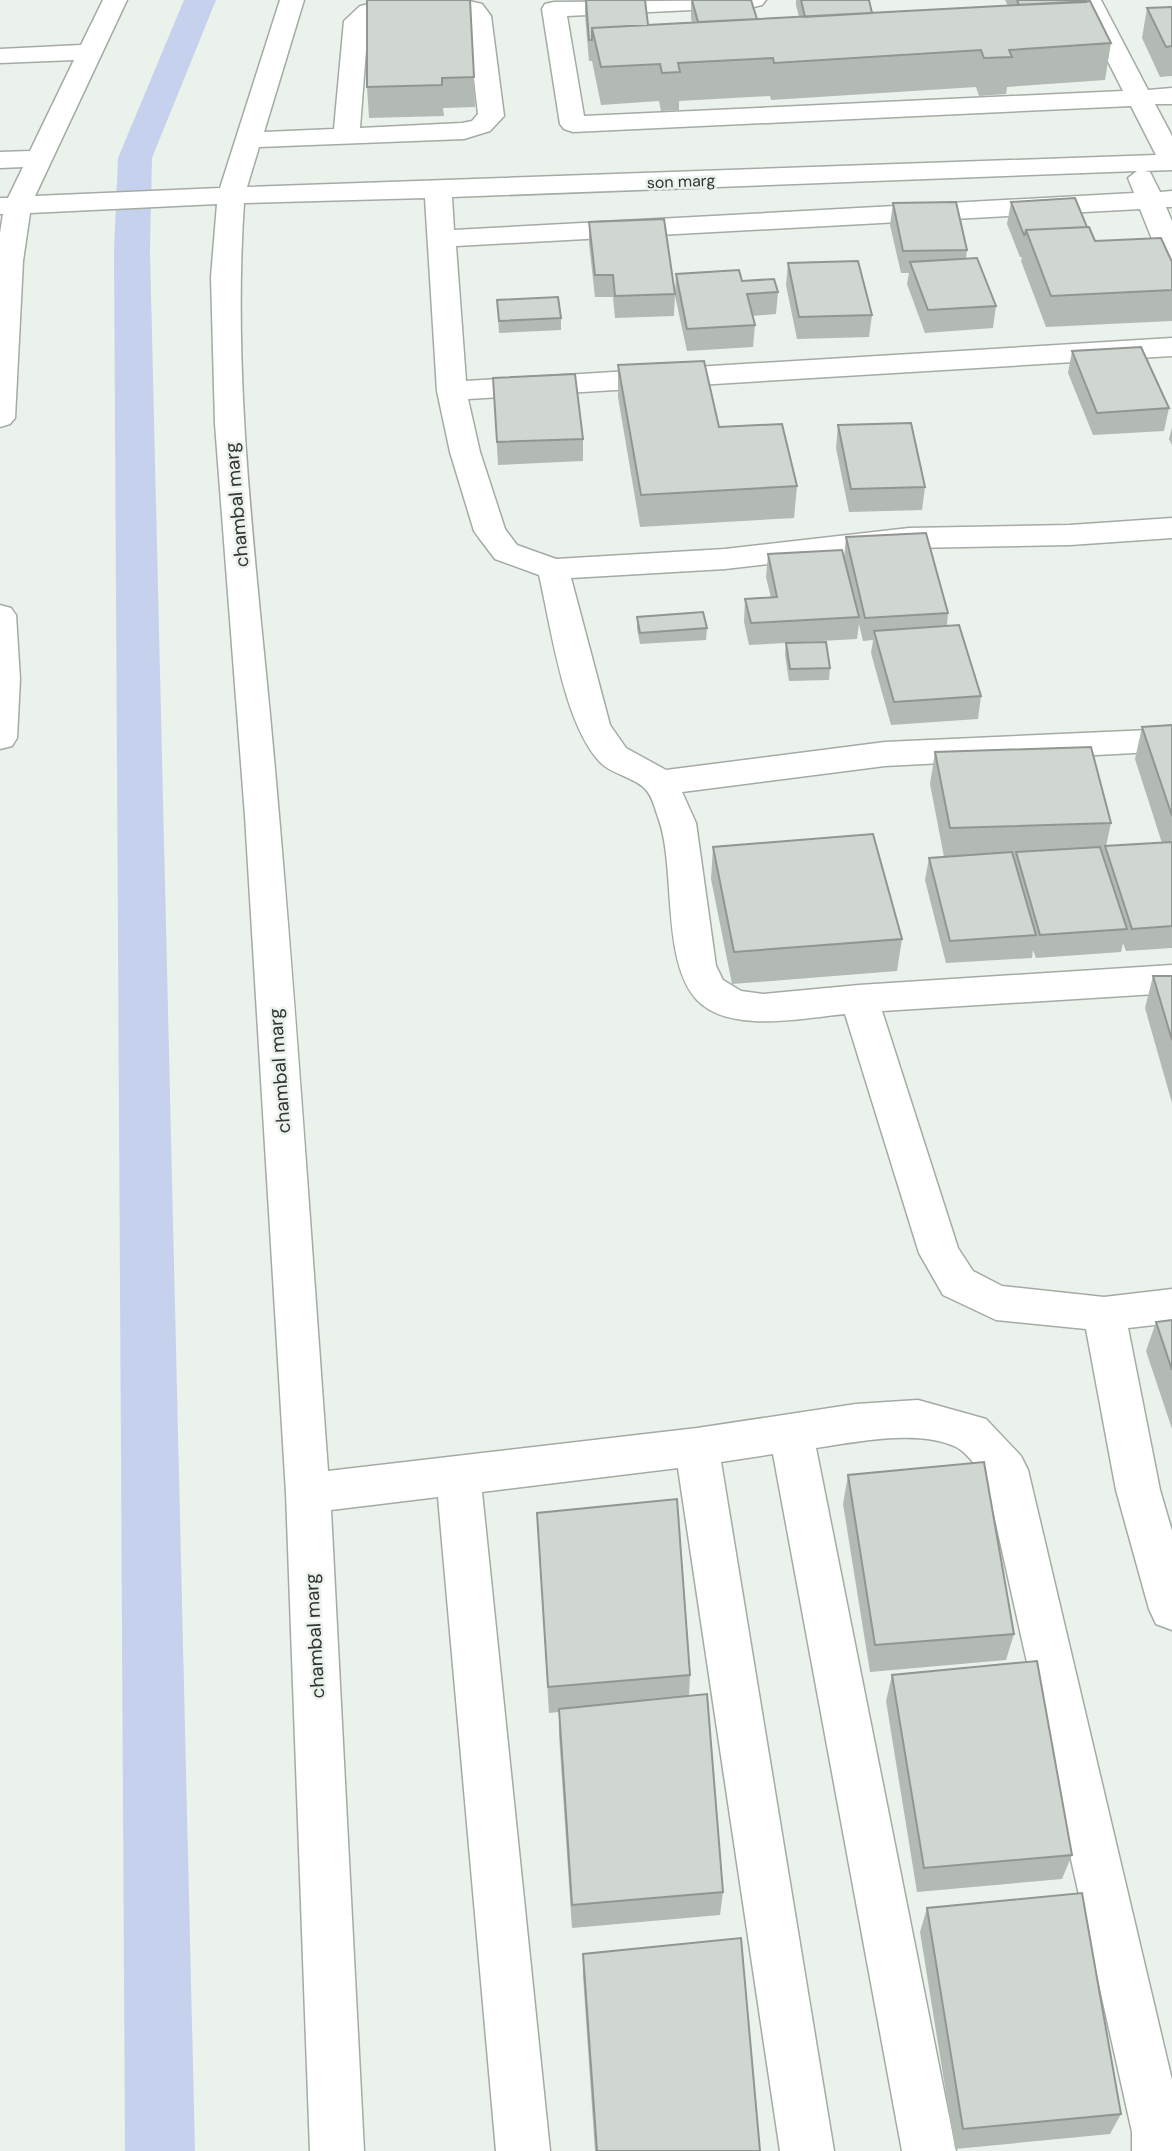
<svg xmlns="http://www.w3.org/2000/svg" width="1172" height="2151" font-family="'DM Sans',sans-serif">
	<rect width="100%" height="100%" fill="#ebf2eb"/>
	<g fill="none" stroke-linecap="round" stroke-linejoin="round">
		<path fill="#c6d1ed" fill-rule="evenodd" d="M184,0h32l-64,158 -2,92 45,1901h-70l-11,-1901 4,-92z"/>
		<defs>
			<path id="minor" d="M103,0h24l-92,196 185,-8 60,-188h24l-40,132 70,-3 10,-108 16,-15 9,-2 96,-4 17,4 9,12 13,100 -14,15 -26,8 -205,8 -12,40 909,-32 -25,-49 -558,26 -9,-3 -4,-5 -18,-115 3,-5 9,-2 212,-2 -4,5 -8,2 -187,9 17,100 539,-25 -46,-91h24l47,90 24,-2v16h-17l17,32v34l-28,1 6,1 10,20 12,-1v16h-6l6,14v41l-10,-2 -4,-6 -18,-45 -684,37 10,135 706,-43v18l-704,43 12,53 25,77 12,16 39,14 169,-10 184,-21 161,-3 102,-7v20l-102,7 -161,3 -184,21 -154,9 39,147 16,23 40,22 219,-28 287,-13v22l-287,15 -203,26 14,31 20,143 7,14 18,11 22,3 96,-9 313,-20v28l-290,18 76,237 15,23 29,15 102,11 68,-8v34l-44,5 32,162 12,41v99l-16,-6 -7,-15 -33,-119 -30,-161 -90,-9 -53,-25 -24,-42 -74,-239c-42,4 -116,20 -148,-14 -36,-39 -21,-131 -38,-180 -3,-8 -6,-22 -12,-29 -10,-13 -33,-16 -45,-27 -38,-37 -51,-138 -63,-189l-44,-16 -16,-21 -5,-7 -24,-79 -13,-61 -12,-193 -181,5c-13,189 15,379 31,567 21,234 36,468 53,701l369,-43 159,-24 62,-4 68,19 35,37 7,14 144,610v71h-40v-19l-146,-653c-8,-10 -19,-27 -30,-32 -38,-18 -100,-5 -140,1l140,703h-54l-129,-697 -52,8 113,689h-54l-102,-683 -196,24 68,659h-54l-58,-654 -107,13 33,641h-54l-24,-658 -41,-677 -30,-392 -4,-147 6,-73 -187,9 -7,48 -8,157 -5,6 -10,3v-194l3,-19h-3v-16h8l15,-31 -23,1v-16l30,-1 44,-91 -74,3v-14l81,-4zM460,13l7,4 11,97 -6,7 -10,2 -102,5 8,-104 7,-6zM1137,171l-9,7 6,15 -680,37 -2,-33z
				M0,605l11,3 5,7 4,64 -3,59 -5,8 -12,3z"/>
		</defs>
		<use href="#minor" stroke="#a4aba4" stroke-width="3"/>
		<use href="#minor" fill="#fff" fill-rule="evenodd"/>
	</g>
	<path fill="#b3b9b3" d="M367,0l107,77 1,30 -32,1 1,8 -75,2 -2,-31z
		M585,0l63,25 44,-2 -1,-6v-17h60l6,19 42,-2 -3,-12v-5h73l3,13 136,-7 -3,-6h80l26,43 -6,37 -98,7 -1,7 -27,2 -3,-9 -205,13 -1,-4 -91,5v9l-18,1 -2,-10 -58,4 -9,-44h-3l-4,-45z
		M1172,7v69l-12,1 -18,-39 5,-30z
		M1011,202l76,25 8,14 77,21v59l-126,6 -25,-66 1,-4h-2l-13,-33z
		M893,203l74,47 -1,8 30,48 -3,22 -68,5 -18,-49 2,-11h-8l-11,-48z
		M589,222l86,72 -1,22 -59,2 -2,-21h-18l-6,-53z
		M788,263l84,52 -3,22 -72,2 -11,-54z
		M676,274l66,7 36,11 -2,22 -24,2 3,9 -2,22 -66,4 -12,-55z
		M497,300l64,18v12l-62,3z
		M1072,351l97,57 -5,23 -71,4 -25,-62z
		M618,365l101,62 78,59 -3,32 -154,9 -22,-130z
		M493,378l90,61v22l-85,4z
		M838,425l87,62 -3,23 -73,2 -13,-64z
		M1172,427v18l-3,-6z
		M846,537l102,76 -1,12 34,71 -3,23 -87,6 -20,-72 2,-13 -10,1 -4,-17 -2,15 -108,6 -5,-23 1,-23 26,-1 -5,-21 2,-23 76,3z
		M637,617l70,11 -1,12 -66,4 -3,-15z
		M786,643l44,25 -1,12 -40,1 -4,-26z
		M1172,725v223l-46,3 -3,-8 -2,9 -85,6 -3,-8 -1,8 -86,5 -21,-83 4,-22 15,-1 -14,-73 5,-32 176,71 -5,23 56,-3 -27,-84 7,-32z
		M713,847l189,92 -5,32 -165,13 -21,-105z
		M1153,976h19v127l-27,-95z
		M1172,1320v109l-26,-78 10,-29z
		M848,1475l166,159 -8,26 -136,12 -27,-168z
		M537,1513l153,162 -1,21 34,196 -3,23 -148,13 -13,-193v-23l-10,1z
		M892,1675l180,180 -10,24 -145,13 -31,-191z
		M927,1908l194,206 -11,20 -155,15 -35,-217z
		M583,1954l177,197h-165l-12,-175z"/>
	<path fill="#d0d7d0" stroke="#929692" stroke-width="2" d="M367,0h103l4,77 -32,1v7l-75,2z
		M586,0h59l3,25 -56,3v12h-3z
		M692,0h59l6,19 -59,3z
		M801,0h68l3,13 -67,4z
		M1017,0h68l1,2 -67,3z
		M1090,1l21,42 -102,7 3,7 -28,1 -3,-8 -207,13 -1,-5 -95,5 2,9 -18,1 -2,-9 -59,3 -9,-39z
		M1172,7v39l-6,1 -19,-39z
		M1075,198l12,29 -61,3 -1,5h-1l-13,-33z
		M956,202l11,48 -64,1 -10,-48z
		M664,219l11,75 -60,2 -2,-21h-18l-6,-53z
		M1089,227l6,14 66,-3 11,24v28l-121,6 -25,-66z
		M977,258l19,48 -68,4 -18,-48z
		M858,261l14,54 -73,2 -11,-54z
		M739,270l3,11 32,-2 4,13 -31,2 8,31 -68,4 -11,-55z
		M558,297l3,21 -62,3 -2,-21z
		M1141,347l28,61 -72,5 -25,-62z
		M704,361l15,66 63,-3 15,62 -156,9 -23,-130z
		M575,374l8,65 -86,3 -4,-64z
		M911,423l14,64 -74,2 -13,-64z
		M926,533l22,80 -83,5 -19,-81z
		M842,550l17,67 -108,6 -6,-24 32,-2 -9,-43z
		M703,612l4,16 -67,5 -3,-16z
		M959,625l22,71 -87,6 -20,-71z
		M826,642l4,26 -40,1 -4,-26z
		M1172,725v91l-30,-89z
		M1091,747l20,76 -161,5 -15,-76z
		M873,834l29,105 -168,13 -21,-105z
		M1172,842v84l-40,3 -27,-83z
		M1100,847l27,82 -87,6 -24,-83z
		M1012,852l24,83 -86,6 -21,-83z
		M1153,976h19v64z
		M1172,1320v50l-16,-48z
		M984,1462l30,172 -139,11 -27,-170z
		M677,1499l13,176 -142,12 -11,-174z
		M1037,1661l35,194 -148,13 -32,-193z
		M707,1694l16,198 -151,13 -13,-196z
		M1082,1893l39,221 -158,15 -36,-221z
		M741,1938l19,213h-163l-14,-197z"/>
	<g text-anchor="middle" stroke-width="5" stroke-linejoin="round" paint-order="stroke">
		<g font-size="16" fill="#323532" stroke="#ebf2eb">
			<text transform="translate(681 181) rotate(-2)" y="6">son marg</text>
		</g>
		<g font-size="19" fill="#323532" stroke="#ebf2eb">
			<text transform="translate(236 505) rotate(-95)" y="7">chambal marg</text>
			<text transform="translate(279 1071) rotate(-94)" y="7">chambal marg</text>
			<text transform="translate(314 1636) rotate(-93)" y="7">chambal marg</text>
		</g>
	</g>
</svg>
